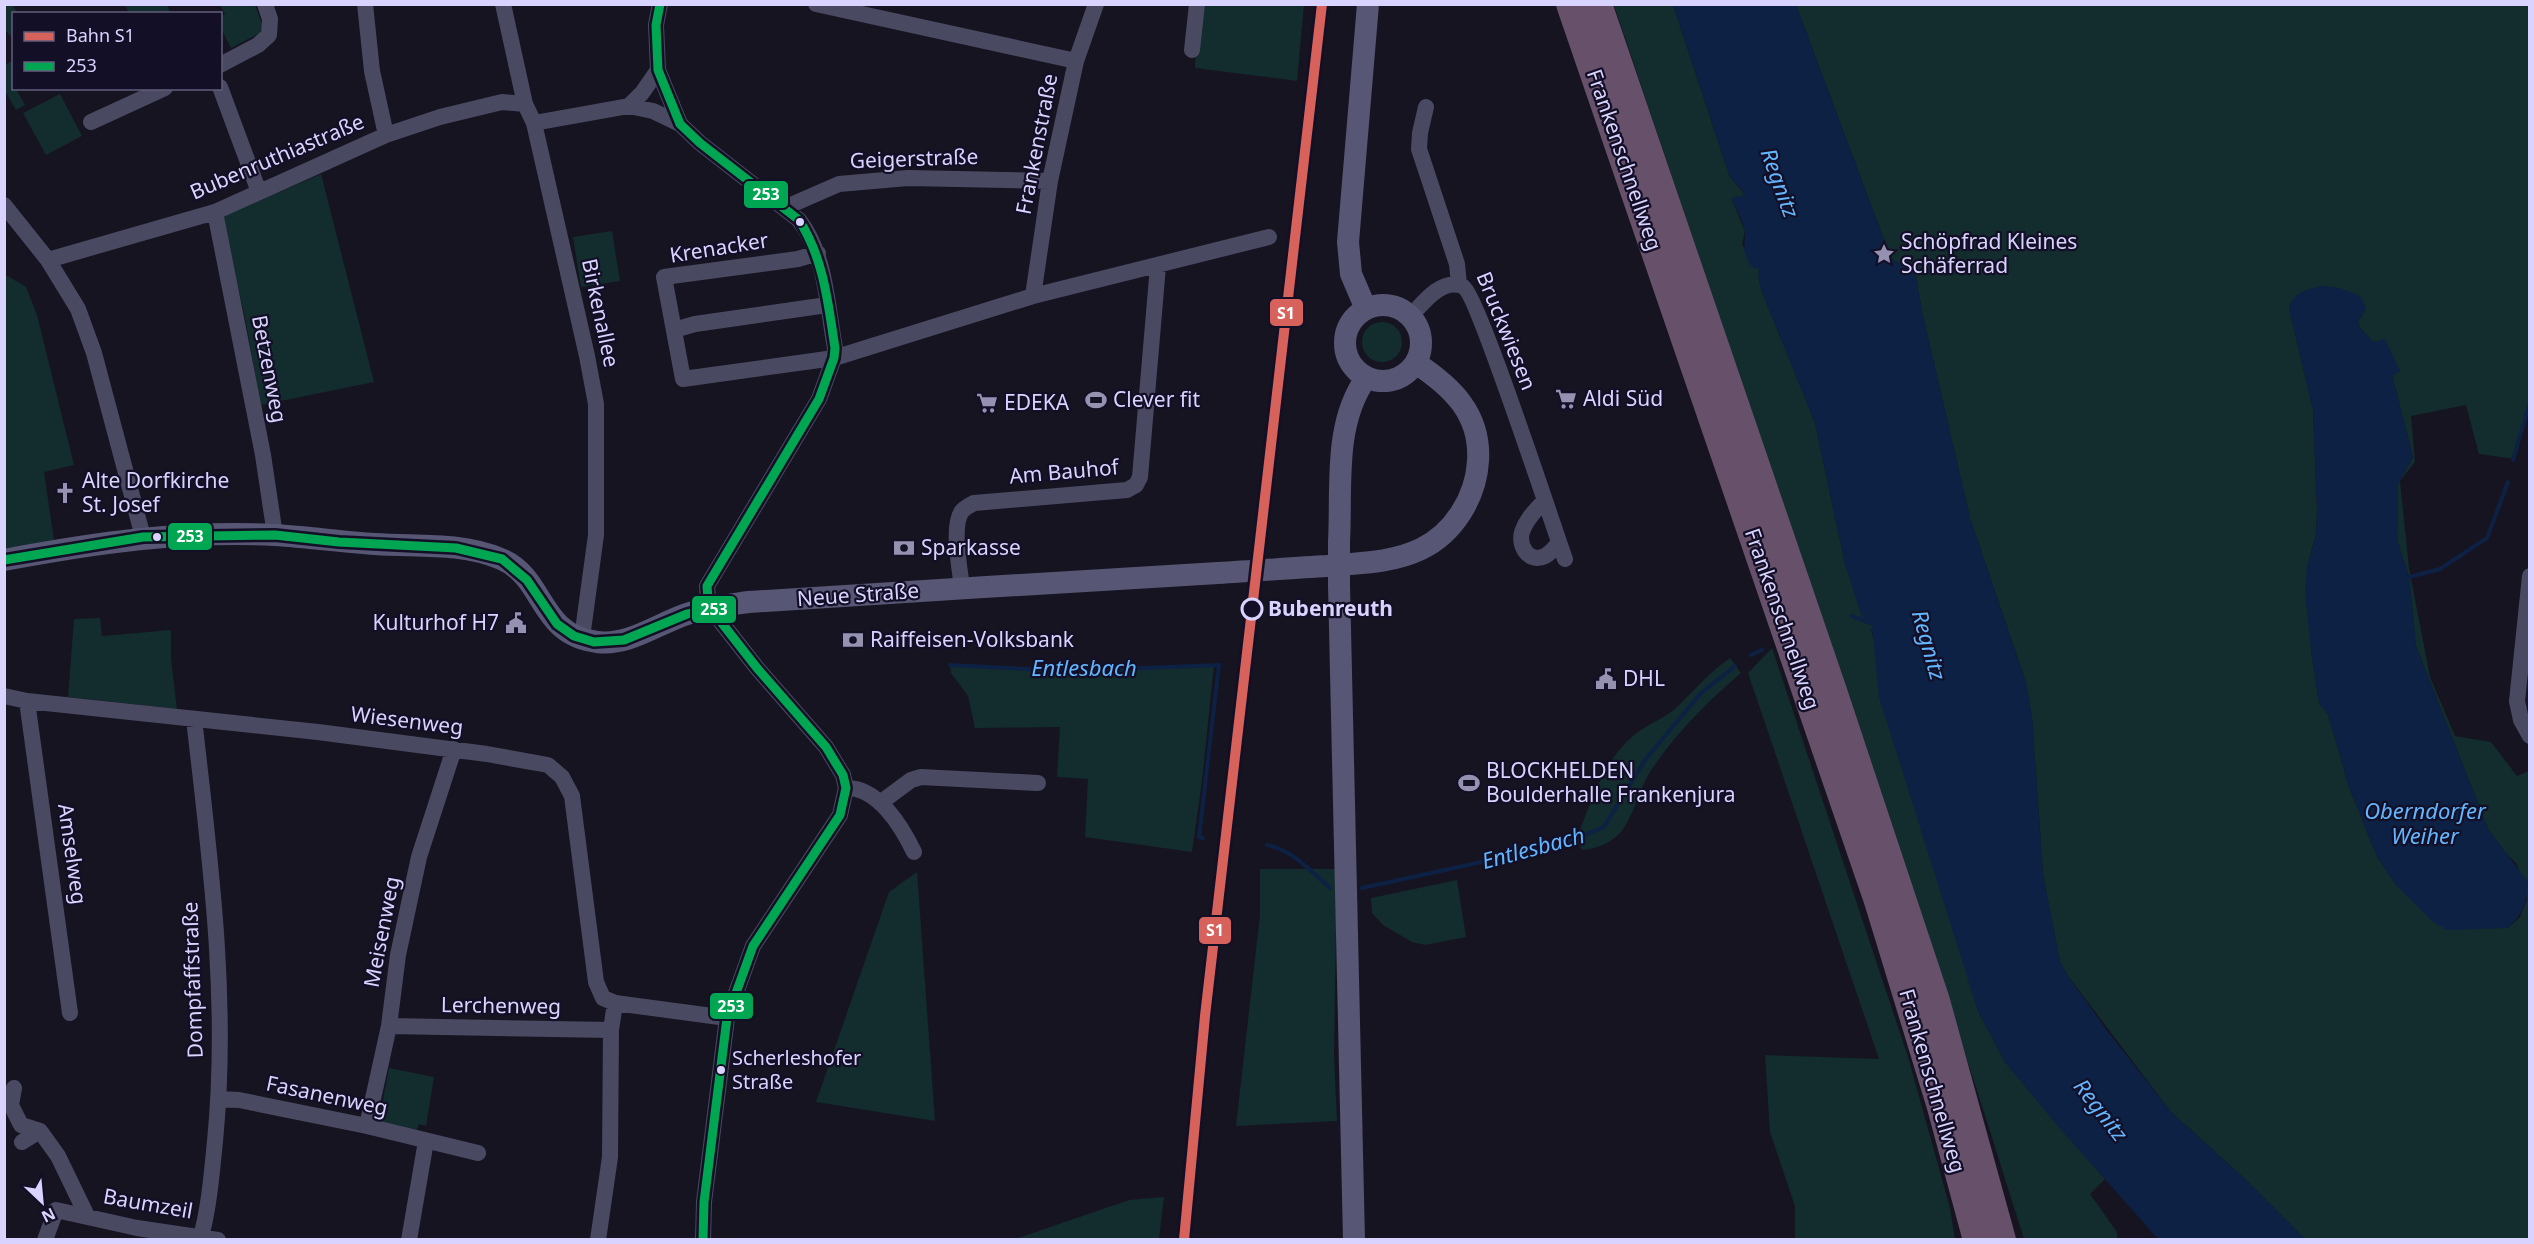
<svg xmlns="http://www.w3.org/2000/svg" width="2534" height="1244" font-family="'Noto Sans',sans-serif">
	<rect width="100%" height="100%" fill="#161421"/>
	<path fill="#132c2d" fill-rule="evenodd" d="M5,4l8,1 4,8 -3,1 -1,20 -3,2 -4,-5 -1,1z
		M125,5h42l3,7 -41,1z
		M220,5h35l8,22 -3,6 -29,15 -10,-20v-12l4,-2z
		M1198,5h106l-7,76 -102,-13z
		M1614,5h59l57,172 16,19 -14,4 13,31 -3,14 18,24 -2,5 3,15 54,134 30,141 31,59 -5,7 107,381 27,51 100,117 -15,15 27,38v7h-93c-129,-414 -272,-823 -410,-1234z
		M1796,5h733l1,400 -15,54 -36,-5 -13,-49 -55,11 4,46 -15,19 9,87 21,109 25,59 36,6 26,34 12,-5v468h-224l-59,-59 -75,-68 -103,-136 -8,-14 -17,-87 -11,-158 -6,-34 -56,-165 -48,-206 -6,-35 -8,-9 -15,-8 -7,-15zM2289,308h77l-8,14 2,6 40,43 -8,4 21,82 -15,27 -1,56 12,37 7,69 72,183 15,21 14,14 10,35 -7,18 -12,11 -111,-42 -20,-29 -28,-70 -21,-73 -9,-11 -8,-53 -4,-82 9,-34 1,-24 -4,-100z
		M13,60l1,28 2,1 9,16 -9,5 -11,-19v-26z
		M60,94l22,42 -36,19 -23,-42z
		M321,174l53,208 -113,23 -16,-87 -23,-101z
		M612,231l8,50 -39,6 -8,-50z
		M8,276l18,11 11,28 37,150 -30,7 10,68 -49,9 -1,-272z
		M1362 342a20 20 0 1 1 40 0a20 20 0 1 1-40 0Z
		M100,618l2,18 69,-6v29l6,50 -109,-12 6,-78z
		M1772,648l136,409 42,151 5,31h-160v-33l-25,-74 -5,-77 114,4 -131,-386z
		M1730,658l11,15c-34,29 -67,62 -91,99 -10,16 -18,49 -31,62 -10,10 -24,15 -37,16l-6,-11c15,-35 27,-79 58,-104 13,-11 30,-16 42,-27 19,-18 33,-36 54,-50z
		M950,665l116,6 148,-6 -12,116 -10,71 -107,-15 3,-58 -31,-2 3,-50 -85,1 -7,-32 -17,-23z
		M1260,869h77l-3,186 3,66 -101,5 24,-211z
		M917,872l18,249 -119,-19 73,-210z
		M1457,880l9,57 -41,8 -13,-3 -29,-17 -11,-12 -1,-15z
		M389,1068l45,9 -8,49 -7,-2 -3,8 -37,-11z
		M1164,1197l-5,42h-144l114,-39z"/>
	<path fill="#0d2144" d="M1673,5h123l90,240 7,15 15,8 8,9 6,35 48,206 56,165 6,34 11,158 17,87 8,14 40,56 63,80 75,68 59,59h-147l-102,-115 -51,-62 -27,-51 -99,-314 -6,-63 -3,-4 6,-7 -14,-6 -17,-53 -30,-141 -54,-134 -3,-15 2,-5 -7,-1c-12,-17 -8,-18 -8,-36 -1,-10 -9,-23 -13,-32l2,-3 12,-2 -16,-18z
		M2324,286l16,2 20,8 6,12 -8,14 2,6 13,14 12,-3 15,32 -8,5 21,81 -15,27 -1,56 12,37 7,69 72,183 40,53c-1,20 -5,32 -20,46l-61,2 -14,-8 -36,-36 -20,-29 -28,-70 -21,-73 -9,-11 -8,-53 -6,-58 2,-24 9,-34 1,-24 -4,-100 -24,-102c5,-17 19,-19 35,-22z"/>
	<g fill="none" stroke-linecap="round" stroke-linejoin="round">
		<path stroke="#0d2144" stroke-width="4" d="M2513,460l17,-58
			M2409,577l31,-8 47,-31 21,-56
			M1852,616l27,10
			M1751,655l11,-5
			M950,665l116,6 153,-6 -20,172 4,1
			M1267,845c24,4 45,27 63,43
			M1362,888l198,-43 44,-18 41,-67 56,-67 34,-27"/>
		<path stroke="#4a4962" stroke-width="16" d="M365,4l7,67 14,64
			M503,4l22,100 9,19 53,233 9,48v131l-14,103
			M660,4l-4,21 2,45 22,54
			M816,4l260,57
			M1192,50l5,-46
			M220,65l38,-20 11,-10 1,-16 -5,-15
			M220,87l39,105
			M629,106l13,-13 16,-23
			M1426,107l-6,26 -1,16 38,115 2,21
			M91,122l74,-34
			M534,123l95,-17 24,5 27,13 20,19 99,77c27,35 28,85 36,128l-1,10 -15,41 -112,187 1,13 13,23 36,46 69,79 17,28 3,13 -6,27 -87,131 -26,72 -23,184 -1,38
			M4,205l44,55 30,49 16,44 49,184
			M784,208l55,-24 69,-6 142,3
			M215,212l48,243 12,80
			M818,253l-20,6 -134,18 19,102 151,-21 199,-62 236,-59
			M48,260l167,-48 171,-77 54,-18 62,-15 23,2
			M1033,296l17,-115 26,-120 20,-57
			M1410,317c12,-13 31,-39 52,-31 15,6 91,240 103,273
			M674,330l21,-6 132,-19
			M1544,501c-8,9 -18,18 -22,31 -4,14 7,32 23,24 6,-3 10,-9 14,-13
			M2530,576l-13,125 4,19 9,16
			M962,588c-2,-19 -11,-62 0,-77 3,-3 8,-6 12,-8l153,-13 9,-5 4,-8 18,-211
			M4,696l23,5 291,31 169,22 61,11 14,12 10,19 24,186 7,16 12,5 112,15
			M27,701l43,312
			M194,719c16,140 35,280 21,422 -3,30 -6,69 -15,99
			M846,788c32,-1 56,39 68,64
			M880,803l31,-23 10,-3 117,6
			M389,1026l222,4
			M14,1088l-3,17 10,20 19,6 18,25 29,60
			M219,1099l20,1 128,26 111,27
			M367,1126l22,-100 9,-71 21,-98 35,-108
			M22,1142l18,-11
			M45,1240l11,-30 81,18 81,12
			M409,1240l17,-99
			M598,1240l12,-83 1,-127 4,-27"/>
		<path stroke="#575674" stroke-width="22" d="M1345 343a38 38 0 1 1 76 0a38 38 0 1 1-76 0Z
			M1366,309l-15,-35 -3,-32 20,-238
			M1339,542c3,-55 -6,-117 27,-164
			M4,560c90,-17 180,-30 271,-25 34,2 67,7 100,9 42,3 86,-2 126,15 45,19 37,76 96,83 32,4 60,-18 90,-28 20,-7 41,-9 62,-12 156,-11 313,-19 469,-29 37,-2 73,-5 109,-7 32,-3 65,-3 94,-17 33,-16 55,-52 57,-88 3,-47 -26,-74 -62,-98
			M1339,585l15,655"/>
		<path stroke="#67516a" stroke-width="28" d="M1570,4l308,897 63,206 36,133
			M1598,4l234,684 104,313 66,239"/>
		<path stroke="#575674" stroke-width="22" d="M1339,585v-43"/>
		<defs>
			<path id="bus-1" d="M660,4l-4,21 2,45 22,54 20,19 99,77c25,39 29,83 36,128l-1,10 -15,41 -112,187 1,13 13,23 36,46 69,79 17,28 3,13 -6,27 -87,131 -26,72 -23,184 -1,38
				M4,560l139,-23 132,-2 64,7 117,6 46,11 25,21 30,44 17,12 20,6 30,-2 63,-26 24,-6"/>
		</defs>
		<use href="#bus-1" stroke="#130f26" stroke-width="14"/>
		<use href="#bus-1" stroke="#00a651" stroke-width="9"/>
		<defs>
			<path id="rail-1" d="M1184,1240l21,-224 117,-1012"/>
		</defs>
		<use href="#rail-1" stroke="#130f26" stroke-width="15"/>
		<use href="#rail-1" stroke="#d7625b" stroke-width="10"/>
	</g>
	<defs>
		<symbol id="sight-bare" viewBox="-9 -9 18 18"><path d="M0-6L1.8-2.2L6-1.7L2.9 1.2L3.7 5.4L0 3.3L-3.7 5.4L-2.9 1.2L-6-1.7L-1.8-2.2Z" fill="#9591b1" stroke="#130f26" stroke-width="2.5" paint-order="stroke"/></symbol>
		<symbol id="supermarket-bare" viewBox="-9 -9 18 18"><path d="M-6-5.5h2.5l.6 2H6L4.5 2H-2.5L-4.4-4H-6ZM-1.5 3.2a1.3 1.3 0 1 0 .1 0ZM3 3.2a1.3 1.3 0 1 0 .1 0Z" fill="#9591b1" stroke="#130f26" stroke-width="2.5" paint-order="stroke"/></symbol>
		<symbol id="stadium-bare" viewBox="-9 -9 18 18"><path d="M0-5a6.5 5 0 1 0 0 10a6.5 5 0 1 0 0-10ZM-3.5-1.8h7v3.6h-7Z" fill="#9591b1" stroke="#130f26" stroke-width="2.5" paint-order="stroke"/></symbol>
		<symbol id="church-bare" viewBox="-9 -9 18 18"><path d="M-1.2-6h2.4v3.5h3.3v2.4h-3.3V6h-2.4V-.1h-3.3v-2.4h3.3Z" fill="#9591b1" stroke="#130f26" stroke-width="2.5" paint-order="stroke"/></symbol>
		<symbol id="bank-bare" viewBox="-9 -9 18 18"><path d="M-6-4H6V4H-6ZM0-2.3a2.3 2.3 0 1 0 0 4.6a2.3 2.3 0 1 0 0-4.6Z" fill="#9591b1" stroke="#130f26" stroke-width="2.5" paint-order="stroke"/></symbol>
		<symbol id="civic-bare" viewBox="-9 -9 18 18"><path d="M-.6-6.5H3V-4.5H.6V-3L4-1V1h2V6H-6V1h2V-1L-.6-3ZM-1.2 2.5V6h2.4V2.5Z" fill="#9591b1" stroke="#130f26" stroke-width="2.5" paint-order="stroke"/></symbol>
	</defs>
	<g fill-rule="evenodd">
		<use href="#sight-bare" x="1869" y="239" width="30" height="30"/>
		<use href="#supermarket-bare" x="1551" y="384" width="30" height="30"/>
		<use href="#stadium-bare" x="1081" y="385" width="30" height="30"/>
		<use href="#supermarket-bare" x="972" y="388" width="30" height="30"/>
		<use href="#church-bare" x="50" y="478" width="30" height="30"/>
		<use href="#bank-bare" x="889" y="533" width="30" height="30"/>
		<use href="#civic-bare" x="501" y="608" width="30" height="30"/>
		<use href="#bank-bare" x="838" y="625" width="30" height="30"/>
		<use href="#civic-bare" x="1591" y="664" width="30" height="30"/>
		<use href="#stadium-bare" x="1454" y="768" width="30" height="30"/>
	</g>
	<g fill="#d9d4ff" stroke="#130f26" stroke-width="2">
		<circle cx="800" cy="222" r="5"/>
		<circle cx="157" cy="537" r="5"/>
		<circle cx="721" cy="1070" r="5"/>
	</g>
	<circle fill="#130f26" stroke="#d9d4ff" stroke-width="3" cx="1252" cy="609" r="10"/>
	<g text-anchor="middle" stroke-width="4.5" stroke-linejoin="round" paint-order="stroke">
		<g font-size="20" fill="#d9d4ff" stroke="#130f26" text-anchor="start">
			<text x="732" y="1065">Scherleshofer<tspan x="732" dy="24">Straße</tspan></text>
		</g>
		<g font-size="21" fill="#d9d4ff" stroke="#130f26">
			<text transform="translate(1037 144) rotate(-79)" y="7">Frankenstraße</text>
			<text transform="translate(277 157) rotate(-23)" y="7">Bubenruthiastraße</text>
			<text transform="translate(914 159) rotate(-2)" y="7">Geigerstraße</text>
			<text transform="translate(1624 160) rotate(71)" y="7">Frankenschnellweg</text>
			<text transform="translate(719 248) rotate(-9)" y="7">Krenacker</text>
			<text transform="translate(600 313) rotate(78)" y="7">Birkenallee</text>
			<text transform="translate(1506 331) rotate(68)" y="7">Bruckwiesen</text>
			<text transform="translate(269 369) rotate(79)" y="7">Betzenweg</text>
			<text transform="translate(1064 472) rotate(-5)" y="7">Am Bauhof</text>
			<text transform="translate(858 595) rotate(-4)" y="7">Neue Straße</text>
			<text transform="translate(1782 619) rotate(71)" y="7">Frankenschnellweg</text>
			<text transform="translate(407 721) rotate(7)" y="7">Wiesenweg</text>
			<text transform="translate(72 854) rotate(82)" y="7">Amselweg</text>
			<text transform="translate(382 932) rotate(-79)" y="7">Meisenweg</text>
			<text transform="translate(193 980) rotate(-92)" y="7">Dompfaffstraße</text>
			<text transform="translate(501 1006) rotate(1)" y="7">Lerchenweg</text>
			<text transform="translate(1932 1081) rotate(74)" y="7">Frankenschnellweg</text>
			<text transform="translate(327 1096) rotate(12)" y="7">Fasanenweg</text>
			<text transform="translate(148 1204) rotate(10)" y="7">Baumzeil</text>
		</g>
		<g font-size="21" fill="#d9d4ff" stroke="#130f26" text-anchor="start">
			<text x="1901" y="249">Schöpfrad Kleines<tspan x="1901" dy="24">Schäferrad</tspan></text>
			<text x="1583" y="406">Aldi Süd</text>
			<text x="1113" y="407">Clever fit</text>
			<text x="1004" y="410">EDEKA</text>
			<text x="82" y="488">Alte Dorfkirche<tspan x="82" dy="24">St. Josef</tspan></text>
			<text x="921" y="555">Sparkasse</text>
			<text x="499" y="630" text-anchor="end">Kulturhof H7</text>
			<text x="870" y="647">Raiffeisen-Volksbank</text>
			<text x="1623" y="686">DHL</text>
			<text x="1486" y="778">BLOCKHELDEN<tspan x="1486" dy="24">Boulderhalle Frankenjura</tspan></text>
		</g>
		<g font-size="21" font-weight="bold" fill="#d9d4ff" stroke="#130f26" text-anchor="start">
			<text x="1268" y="616">Bubenreuth</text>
		</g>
		<g font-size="22" font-style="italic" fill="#62b6ff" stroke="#130f26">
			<text transform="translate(1780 183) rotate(70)" y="8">Regnitz</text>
			<text transform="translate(1929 645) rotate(74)" y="8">Regnitz</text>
			<text x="1084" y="676">Entlesbach</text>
			<text x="2425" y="819">Oberndorfer<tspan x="2425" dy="25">Weiher</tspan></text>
			<text transform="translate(1533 848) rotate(-15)" y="8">Entlesbach</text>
			<text transform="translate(2101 1110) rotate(52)" y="8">Regnitz</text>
		</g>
	</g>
	<g stroke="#130f26" stroke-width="2">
		<rect x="743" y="180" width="46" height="29" rx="6" fill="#00a651"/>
		<rect x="1269" y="298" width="35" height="29" rx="6" fill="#d7625b"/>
		<rect x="167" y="522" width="46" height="29" rx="6" fill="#00a651"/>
		<rect x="691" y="595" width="46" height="29" rx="6" fill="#00a651"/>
		<rect x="1198" y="916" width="34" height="29" rx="6" fill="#d7625b"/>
		<rect x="709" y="992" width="45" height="28" rx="6" fill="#00a651"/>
	</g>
	<g font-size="16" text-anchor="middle" font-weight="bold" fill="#fff">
		<text x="766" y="200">253</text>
		<text x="1286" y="319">S1</text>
		<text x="190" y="542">253</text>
		<text x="714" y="615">253</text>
		<text x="1215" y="936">S1</text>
		<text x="731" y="1012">253</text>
	</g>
	<rect width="2534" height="1244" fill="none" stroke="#d9d4ff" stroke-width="12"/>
	<rect x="12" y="12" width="210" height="78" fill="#130f26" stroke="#625e7d" stroke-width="1.5"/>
	<rect x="24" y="32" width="30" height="9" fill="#d7625b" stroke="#625e7d" stroke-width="1.5"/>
	<text x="66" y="42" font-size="18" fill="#d9d4ff">Bahn S1</text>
	<rect x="24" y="62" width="30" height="9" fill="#00a651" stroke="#625e7d" stroke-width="1.5"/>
	<text x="66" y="72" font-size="18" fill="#d9d4ff">253</text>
	<g transform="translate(42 1202) rotate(154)" stroke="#130f26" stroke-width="4.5" paint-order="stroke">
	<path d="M0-4.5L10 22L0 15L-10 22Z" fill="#d9d4ff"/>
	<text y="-9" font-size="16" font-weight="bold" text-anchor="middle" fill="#d9d4ff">N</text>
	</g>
</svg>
